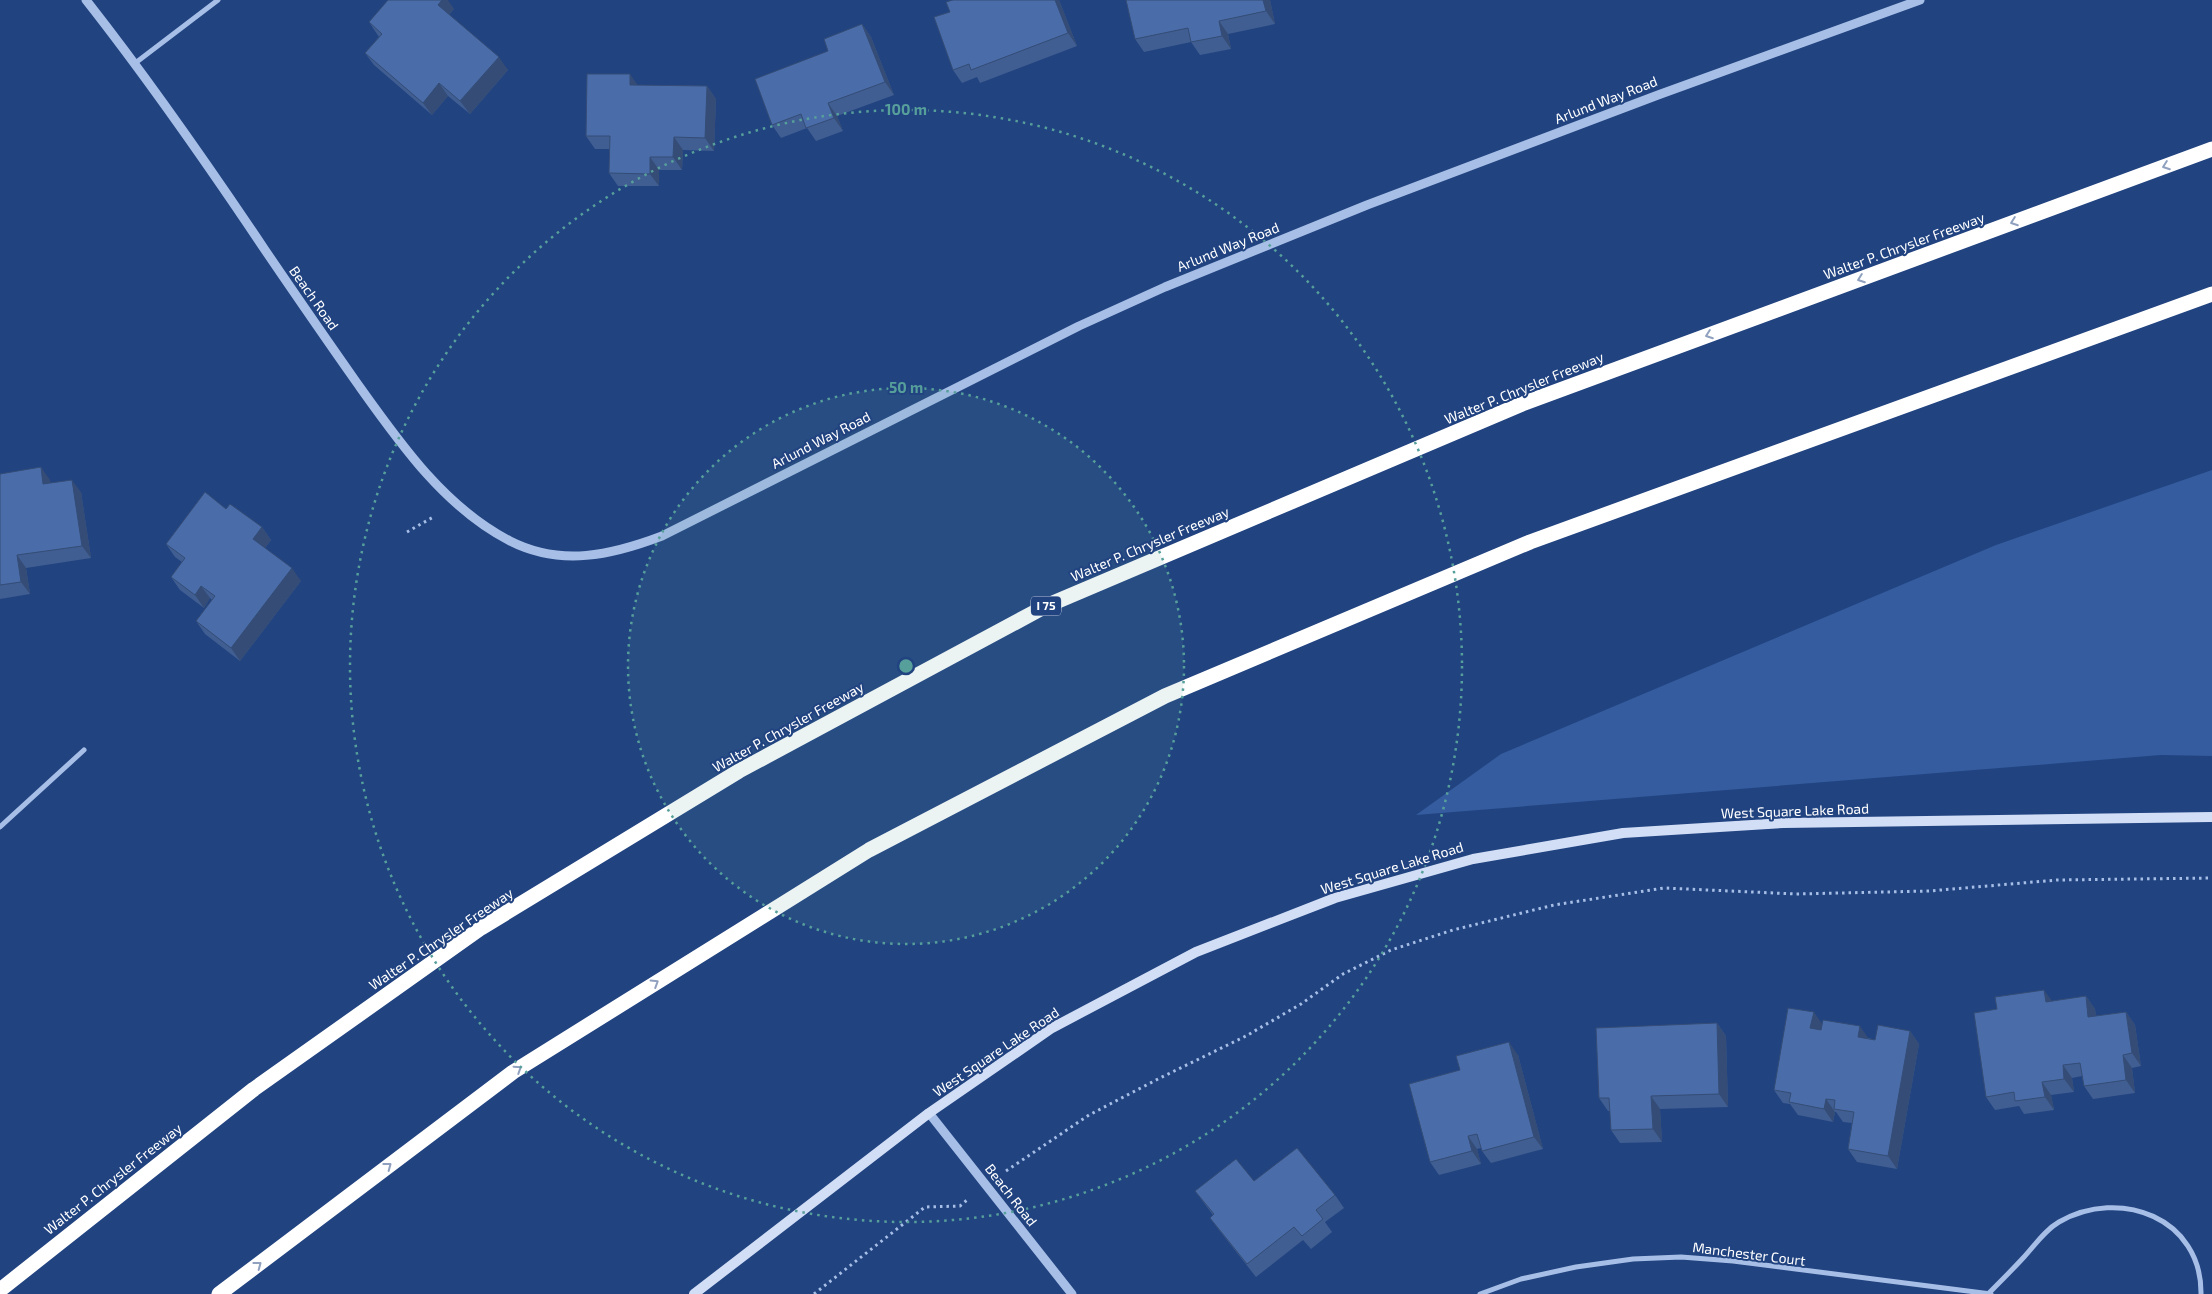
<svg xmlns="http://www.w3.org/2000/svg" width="2212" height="1294" font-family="'Exo 2',sans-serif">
	<rect width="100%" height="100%" fill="#214380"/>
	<path fill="#355c9e" d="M2212,470v286l-51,-1 -745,60 85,-61 495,-209z"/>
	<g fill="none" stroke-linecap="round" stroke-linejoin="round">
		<path stroke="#a7bfe7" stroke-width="3" stroke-dasharray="2.5 4" stroke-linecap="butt" d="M407,532l28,-16
			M1006,1171l83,-56 71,-37 86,-42 55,-32 42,-30 48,-24 62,-20 101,-25 110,-17 132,6 133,-3 128,-11 155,-2
			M814,1294l111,-87 35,-1 7,-6"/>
		<path stroke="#a7bfe7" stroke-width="5" d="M134,64l84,-64
			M0,827l84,-77
			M1989,1293c12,-12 24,-24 35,-36 11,-12 21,-27 35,-35 61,-35 143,-4 142,72
			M1480,1294l41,-15 55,-12 57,-8 48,-2 52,4 258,33"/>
		<path stroke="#a7bfe7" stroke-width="9" d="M86,0c63,80 122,165 179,250 30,44 61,89 92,133 42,59 87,124 153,158 51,26 102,14 152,-5l417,-210 86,-39 202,-82 291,-110 262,-95
			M929,1113l143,181"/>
		<path stroke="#d1def6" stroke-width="10" d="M694,1294l235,-181 123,-85 144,-76 139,-54 138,-39 150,-26 160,-10 429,-6"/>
		<path stroke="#fff" stroke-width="15" d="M0,1290l254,-201 227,-161 258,-157 307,-165 476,-202 690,-255
			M219,1294l294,-222 356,-222 296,-154 365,-154 682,-248"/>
	</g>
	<path fill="#405e91" d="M953,0h106l18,46 -97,37 -3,-6 -15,6 -9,-13 -3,-58z
		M1270,0l5,24 -47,10 3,15 -31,6 -9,-13 -47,10 -9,-13z
		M454,9l-5,6 59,55 -38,44 -22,-18 -16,19 -58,-50 -9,-12 14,-16 -10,-15z
		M862,24l9,13 23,58 -57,21 6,15 -27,10 -9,-13 -26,10 -9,-13 56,-74z
		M638,85l69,1 9,13 -2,52 -31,-1 -1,20h-23v16h-41l-9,-13v-24h-14l-9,-13z
		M0,474l50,6v3l31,9 10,66 -65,10 4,26 -30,5z
		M262,527l9,13 -6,8 36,33 -61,80 -35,-27 -9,-13 16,-21 -2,-2 -6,10 -24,-18 -9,-13 11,-15 -7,-5 -9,-13z
		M2086,996l9,13 1,7 30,-4 9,13 6,41 -9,2 3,25 -42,6 -9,-13 -2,-10 -10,2 2,14 -23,3 3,15 -30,4 -5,-8 -24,4 -9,-13 66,-96z
		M1717,1023l9,13 2,71 -68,2 2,33 -42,1 -9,-13 -1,-19h-2l-9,-13z
		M1822,1024l47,14 6,2 35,-9 9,13 -22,125 -40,-7 -9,-13 4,-26 -9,-1 -7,-10h-1l-2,10 -35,-7 -8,-11 -7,-1 -9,-13z
		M1518,1055l25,94 -52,14 -9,-12 -1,-3 -4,1 4,15 -42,11 -9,-13z
		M1254,1181l81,14 9,13 -19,14 7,10 -21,17 -8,-9 -47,37 -37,-47 -9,-12 3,-3 -18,-24z"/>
	<path fill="#344c76" d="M442,0h6l6,9 -7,8 -9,-12z
		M1055,0h4l18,46 -9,-13z
		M1263,0h7l5,24 -9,-13z
		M1219,21l9,13 3,15 -9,-13z
		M862,24l9,13 23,58 -9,-13z
		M499,57l9,13 -38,44 -10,-13z
		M630,74l9,13 -9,-2z
		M439,83l9,13 -16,19 -9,-12z
		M707,86l9,13 -2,52 -9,-13z
		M828,103l9,13 6,15 -9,-13z
		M674,137l9,13 -1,20 -9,-13z
		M650,157l9,13v16l-9,-12z
		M41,467l9,13 2,17 -9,-13z
		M72,480l9,12 10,66 -9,-12z
		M262,527l9,13 -9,12 -9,-13z
		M17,555l9,13 4,26 -9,-12z
		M292,568l9,13 -61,80 -9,-13z
		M201,586l9,12 -6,10 -9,-13z
		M2044,990l9,12h-7z
		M2086,996l9,13 3,21 -10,-13z
		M1814,1012l9,13 -4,16 -9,-13z
		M2126,1012l9,13 6,41 -9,-13z
		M1717,1023l9,13 2,71 -9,-13z
		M1860,1026l9,13 -11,-2z
		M1910,1031l9,13 -22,125 -9,-13z
		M1509,1042l9,13 25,94 -9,-12z
		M2123,1055l9,13 3,25 -9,-13z
		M2063,1065l9,13 2,14 -10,-13z
		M2042,1082l9,13 3,15 -9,-13z
		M1651,1096l9,13 2,33 -9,-13z
		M1826,1099l9,13 -2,10 -9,-13z
		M1468,1136l9,13 4,15 -9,-13z"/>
	<path fill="#4a6da9" stroke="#344c76" d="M388,0h54l-4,5 61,52 -39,44 -21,-18 -16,20 -58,-50 17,-19 -13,-12z
		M953,0h102l13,33 -97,37 -2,-6 -16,6 -19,-53 16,-5 -4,-10z
		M1126,0h137l3,11 -47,10 3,15 -31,6 -3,-14 -53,11z
		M862,24l23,58 -57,21 6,15 -28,10 -5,-14 -29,11 -17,-46 73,-28 -4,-12z
		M587,74h43v11l77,1 -2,52 -31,-1 -1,20h-23v17l-41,-1 1,-37h-24z
		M41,467l2,17 29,-4 10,66 -65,9 4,27 -21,3v-111z
		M205,492l21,17 4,-5 32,23 -9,12 39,29 -61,80 -35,-27 19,-25 -14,-10 -6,9 -24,-18 14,-19 -19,-14z
		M2044,990l2,12 40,-6 2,21 38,-5 6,41 -9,2 3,25 -42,6 -4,-23 -17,2 1,14 -22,3 3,15 -30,4 -1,-9 -28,5 -12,-84 23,-4 -2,-12z
		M1788,1008l26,4 -4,16 11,2 2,-10 37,6 -2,11 17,3 3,-15 32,6 -22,125 -40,-7 6,-37 -20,-3 1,-9 -9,-1 -2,10 -35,-7 2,-9 -17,-3z
		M1717,1023l2,71 -68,2 2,33 -42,1 -2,-32h-10l-3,-70z
		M1509,1042l25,95 -52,14 -5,-17 -9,2 4,15 -42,11 -21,-78 51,-14 -4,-14z
		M1297,1148l38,47 -19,15 7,9 -21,17 -8,-9 -47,37 -37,-46 4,-4 -19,-23 41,-32 18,22z"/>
	<defs><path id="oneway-chevron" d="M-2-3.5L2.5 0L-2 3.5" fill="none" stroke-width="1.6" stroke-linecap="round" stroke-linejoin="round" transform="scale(1.25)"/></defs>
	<g stroke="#90a1c0">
		<use href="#oneway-chevron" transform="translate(2166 166) rotate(160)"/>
		<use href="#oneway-chevron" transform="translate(2014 222) rotate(160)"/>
		<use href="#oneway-chevron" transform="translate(1861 279) rotate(160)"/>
		<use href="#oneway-chevron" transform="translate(1709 335) rotate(160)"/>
		<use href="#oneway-chevron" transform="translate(655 983) rotate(-32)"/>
		<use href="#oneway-chevron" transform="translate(518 1069) rotate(-33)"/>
		<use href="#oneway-chevron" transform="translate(388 1166) rotate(-37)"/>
		<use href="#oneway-chevron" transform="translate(258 1265) rotate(-37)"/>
	</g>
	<circle cx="906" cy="666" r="278" fill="#579f9a" fill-opacity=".12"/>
	<g fill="none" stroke="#579f9a" stroke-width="2.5" stroke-dasharray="2.5 5">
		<circle cx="906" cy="666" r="278"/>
		<circle cx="906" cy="666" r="556"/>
	</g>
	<g text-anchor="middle" stroke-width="4" stroke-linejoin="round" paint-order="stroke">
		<rect fill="#214380" stroke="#bcc7d9" stroke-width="1" x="1031" y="596.5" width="30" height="19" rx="4"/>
		<g font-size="12" font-weight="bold" fill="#fff">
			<text x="1046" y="610">I 75</text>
		</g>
		<g font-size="14" fill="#fff" stroke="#214380">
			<text transform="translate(1606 100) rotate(-21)" y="5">Arlund Way Road</text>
			<text transform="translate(1904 246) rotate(-20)" y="5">Walter P. Chrysler Freeway</text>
			<text transform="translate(1228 247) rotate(-22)" y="5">Arlund Way Road</text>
			<text transform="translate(314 298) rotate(55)" y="5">Beach Road</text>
			<text transform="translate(1524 388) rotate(-22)" y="5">Walter P. Chrysler Freeway</text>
			<text transform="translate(821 440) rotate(-27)" y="5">Arlund Way Road</text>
			<text transform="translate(1150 544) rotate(-23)" y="5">Walter P. Chrysler Freeway</text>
			<text transform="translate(788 727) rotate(-29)" y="5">Walter P. Chrysler Freeway</text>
			<text transform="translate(1795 811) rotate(-2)" y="5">West Square Lake Road</text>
			<text transform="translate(1392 868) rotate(-17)" y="5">West Square Lake Road</text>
			<text transform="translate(441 939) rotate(-34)" y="5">Walter P. Chrysler Freeway</text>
			<text transform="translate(996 1052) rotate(-34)" y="5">West Square Lake Road</text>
			<text transform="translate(113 1179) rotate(-38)" y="5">Walter P. Chrysler Freeway</text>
			<text transform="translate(1011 1195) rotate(52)" y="5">Beach Road</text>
			<text transform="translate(1749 1254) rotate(7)" y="5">Manchester Court</text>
		</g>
	</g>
	<circle cx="906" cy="666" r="8" fill="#579f9a" stroke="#214380" stroke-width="2.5"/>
	<g font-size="15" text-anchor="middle" font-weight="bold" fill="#579f9a" stroke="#214380" stroke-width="4" stroke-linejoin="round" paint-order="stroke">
		<text x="906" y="115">100 m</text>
		<text x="906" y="393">50 m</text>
	</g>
</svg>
